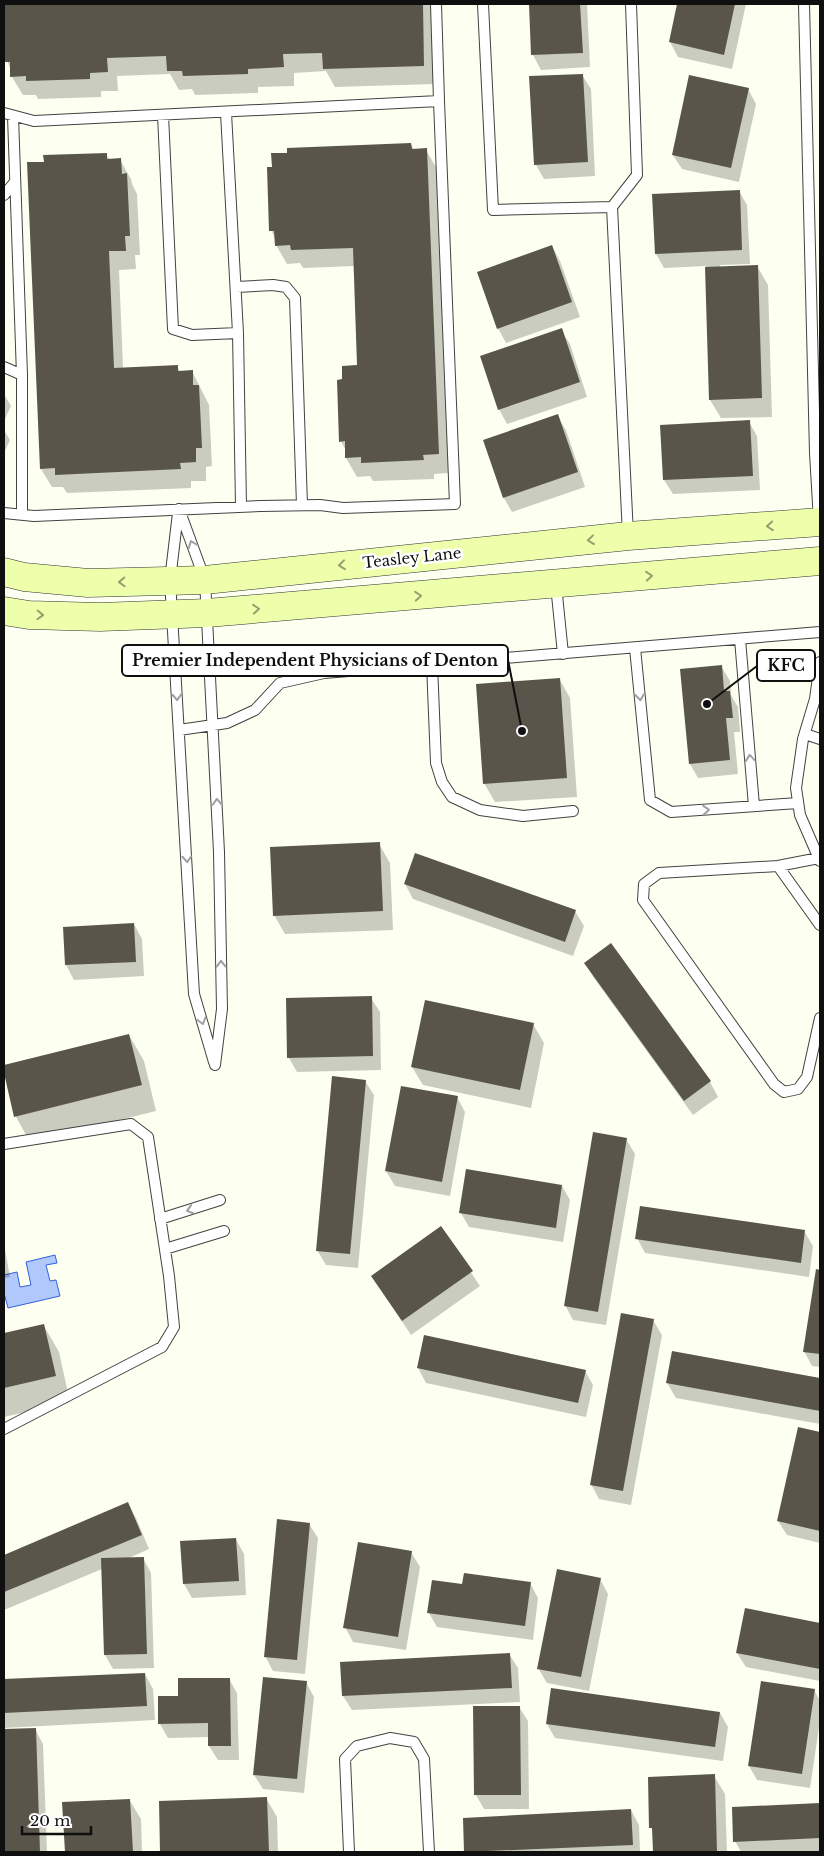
<svg xmlns="http://www.w3.org/2000/svg" width="824" height="1856" font-family="'Libre Baskerville',serif">
	<rect width="100%" height="100%" fill="#fdfff1"/>
	<path fill="#b1c8fc" stroke="#3162d9" d="M55,1255l2,8 -11,2 4,16 6,-1 4,16 -52,12 -4,-15v-18l13,-3 3,15 11,-2 -5,-23z"/>
	<path fill="#0003" d="M5,4h426l3,80 -99,3 -9,-16 -32,2v13l-36,1v6l-63,2 -3,-6 -13,1 -9,-16 -53,2 1,15h-17v6l-63,2 -2,-4h-13l-11,-18 -1,-7 -4,-9z
		M530,4h57l3,63 -49,3 -8,-15z
		M679,4h67l-14,65 -54,-12 -8,-15z
		M582,75l9,14 4,87 -51,3 -8,-14z
		M748,89l8,15 -17,78 -57,-13 -9,-14z
		M411,144l3,6h12l11,19 12,304 -15,1v5l-61,2 -3,-5 -13,1 -11,-19v-7l-5,-10 3,-61 15,-14 -4,-100 -52,2 -3,-5 -13,1 -11,-19v-5l-5,-10z
		M106,154l4,6h10l11,19 1,5 5,10 3,61h-5l1,14 -17,1 4,98 54,-2 3,6 12,-1 17,34 3,61 -6,1v14h-15v7l-124,5 -4,-6h-11l-11,-18 4,-306z
		M739,191l8,14 3,59 -30,1v3l37,-2 11,19 4,132 -51,1 -11,-18 -4,-134 -42,2 -8,-14z
		M552,246l8,15 20,56 -74,26 -8,-15z
		M561,330l9,14 17,53 -80,27 -8,-15z
		M4,394l7,12 -7,15z
		M557,416l9,14 19,57 -73,25 -8,-14z
		M749,422l8,14 3,54 -87,4 -9,-14 -2,-54z
		M4,430l6,10 -6,13z
		M721,666l9,15 1,14 7,12 2,25h-6l4,42 -40,4 -8,-14z
		M560,680l10,18 7,99 -82,5 -11,-19z
		M379,844l11,19 3,67 -108,4 -11,-19z
		M405,884l170,27 9,15 -11,30 -160,-57z
		M134,924l8,15 2,37 -70,4 -8,-15 -2,-37z
		M611,945l99,137 8,15 -25,18 -99,-137 -8,-14z
		M371,998l9,14 1,58 -84,2 -8,-14z
		M533,1024l11,19 -13,65 -108,-23 -11,-18z
		M129,1035l15,26 12,50 -126,31 -14,-25 -12,-51z
		M365,1081l9,14 -16,173 -32,-3 -9,-15z
		M457,1097l8,15 -15,84 -55,-10 -9,-15z
		M626,1139l9,15 -29,171 -33,-5 -8,-15z
		M562,1186l8,14 -7,42 -94,-15 -8,-14z
		M441,1228l39,58 -69,49 -39,-59z
		M804,1231l9,15 -4,31 -164,-24 -8,-15z
		M4,1244l6,33 -6,1z
		M817,1270l3,1v96l-8,-1 -8,-15z
		M653,1320l9,15 -31,170 -32,-6 -8,-15z
		M44,1326l15,26 11,50 -66,15v-82z
		M673,1353l147,26v45l-144,-26 -9,-15z
		M418,1368l167,3 8,14 -7,32 -160,-34z
		M799,1428l21,5v110l-33,-8 -9,-14z
		M128,1504l8,14 13,31 -22,10 16,-1 8,15 3,95 -41,1 -8,-14 -3,-86 -98,41v-54z
		M309,1524l9,14 -13,136 -32,-3 -8,-15z
		M236,1539l8,15 2,41 -54,3 -8,-14z
		M411,1552l9,15 -14,83 -53,-8 -8,-15z
		M600,1579l8,15 -19,97 -42,-8 -9,-15z
		M530,1583l8,15 -5,42 -96,-13 -8,-14z
		M746,1610l74,14v57l-74,-14 -9,-14z
		M509,1654l9,14 2,34 -168,8 -9,-14 -1,-33z
		M145,1674l8,15 2,31 -151,8v-47z
		M229,1679l8,14 2,67h-21l-9,-14v-9l-41,1 -8,-14z
		M306,1682l8,15 -10,96 -41,-4 -9,-14z
		M814,1690l6,11v20l-10,67 -53,-8 -8,-14z
		M519,1707l9,14 1,88h-45l-8,-14z
		M720,1713l8,14 -5,34 -168,-23 -8,-14z
		M35,1729l8,15 4,108h-41l-2,-122z
		M714,1776l11,18 2,58h-73l-1,-20 -2,-5z
		M266,1798l11,19 1,35h-116l-2,-50z
		M130,1801l11,18 1,33h-76l-2,-48z
		M820,1804v48h-79l-6,-11 -2,-33z
		M631,1810l8,15 1,27h-174l-2,-33z"/>
	<path fill="#59554a" d="M4,4h419l1,62 -101,3 -1,-16 -39,1 1,13 -36,2v5l-65,2 -1,-5h-15l-1,-15 -59,2 1,14 -18,1v6l-64,2v-5l-16,1v-15h-5z
		M529,4h51l3,49 -52,2z
		M677,4h58l-11,51 -55,-13z
		M583,74l5,88 -54,3 -5,-89z
		M689,75l60,13 -18,80 -59,-13z
		M411,143l1,6 15,-1 12,306 -16,1 1,5 -63,3v-6l-16,1v-17l-6,1 -2,-62 5,-1v-13l15,-1 -4,-117 -62,2 -1,-5 -15,1 -1,-15h-5l-2,-64h5l-1,-14h16v-5z
		M107,153v6l14,-1 1,16 5,-1 3,63h-5l1,15h-17l5,117 64,-3v6l15,-1v15h6l3,63h-6v14l-16,1 1,6 -126,6v-7l-15,1 -13,-307h17l-1,-7z
		M740,190l2,60 -87,4 -3,-60z
		M552,245l20,57 -75,27 -20,-57z
		M758,265l4,133 -53,2 -4,-133z
		M562,328l18,54 -82,28 -18,-54z
		M558,414l20,58 -75,26 -20,-58z
		M750,420l3,56 -90,4 -3,-55z
		M722,665l2,26h6l3,27h-7l4,42 -41,4 -9,-95z
		M560,678l7,100 -84,6 -7,-100z
		M380,842l3,69 -110,5 -3,-69z
		M415,853l161,57 -11,32 -161,-58z
		M134,923l2,39 -71,3 -2,-38z
		M611,943l100,138 -27,20 -100,-138z
		M372,996l1,60 -86,2 -1,-60z
		M425,1000l109,23 -14,67 -109,-23z
		M129,1034l13,51 -128,32 -10,-44v-8z
		M332,1076l34,4 -16,174 -34,-3z
		M401,1086l57,10 -16,86 -57,-11z
		M593,1132l34,6 -29,174 -34,-6z
		M466,1169l96,16 -6,43 -97,-15z
		M640,1206l165,24 -4,33 -166,-24z
		M441,1226l32,45 -71,50 -31,-45z
		M816,1269l4,1v84l-17,-2z
		M621,1313l33,6 -31,172 -33,-6z
		M44,1324l12,52 -52,12v-55z
		M424,1335l162,35 -8,33 -161,-35z
		M672,1351l148,27v33l-154,-28z
		M798,1427l22,5v99l-43,-10z
		M128,1502l14,33 -138,57v-37z
		M277,1519l33,4 -13,137 -33,-3z
		M236,1538l3,43 -56,3 -3,-43z
		M358,1542l54,9 -14,86 -55,-9z
		M144,1557l3,97 -43,1 -3,-97z
		M557,1569l44,9 -20,99 -44,-8z
		M464,1573l67,9 -6,44 -98,-13 5,-33 30,4z
		M745,1608l75,15v46l-84,-16z
		M510,1653l2,35 -170,8 -2,-34z
		M145,1673l2,33 -143,7v-34z
		M263,1677l44,4 -10,98 -44,-4z
		M178,1678h52l1,68h-23v-23l-50,1v-28h20z
		M761,1681l54,8 -13,85 -54,-8z
		M551,1688l169,24 -5,35 -169,-23z
		M473,1706h47l1,89h-47z
		M36,1728l4,124h-36v-123z
		M715,1774l2,78h-64l-1,-24h-3l-1,-51z
		M267,1797l2,55h-109l-1,-51z
		M130,1799l3,53h-68l-3,-50z
		M820,1803v35l-87,4 -1,-35z
		M631,1809l2,36 -169,7 -1,-34z"/>
	<g fill="none" stroke-linecap="round" stroke-linejoin="round">
		<defs>
			<path id="lane" d="M483,4l10,206 119,-3
				M804,4l11,449 4,68
				M4,113l30,8 405,-20 -3,-97
				M163,115l10,214 19,6 46,-2 -12,-220
				M13,116l9,259v140
				M4,195l10,-12
				M236,287l37,-2 13,2 9,11 7,207
				M238,333l3,173
				M4,367l18,8
				M179,509l26,71 14,272 3,157 -7,56
				M4,513l30,3 227,-10 59,-1 23,3 112,-4 -16,-403
				M178,513l-8,67 24,414 20,68
				M628,535l-16,-328 25,-32 -6,-171
				M556,585l7,69
				M740,639l14,167
				M635,648l15,152 21,12 127,-9
				M820,662l-5,37 -12,40 -7,49 4,27 20,46
				M432,664l4,99 6,19 10,15 28,13 43,6 50,-5
				M179,730l48,-7 28,-13 25,-27 44,-10 496,-41
				M805,734l15,5
				M819,858l-41,8 -119,7 -15,11 -1,16 131,184 10,8 14,-3 9,-12 13,-59
				M778,866l42,59
				M4,1144l127,-20 17,13 21,139 5,51 -12,20 -158,82
				M160,1219l60,-19
				M165,1249l59,-18
				M349,1852l-4,-93 12,-13 33,-8 24,4 10,17 5,93"/>
			<path id="secondary" d="M4,572l20,5 64,6 117,-3 423,-44 192,-14
				M4,611l25,4 71,2 107,-4 613,-52"/>
		</defs>
		<use href="#lane" stroke="#424242" stroke-width="12"/>
		<use href="#secondary" stroke="#313131" stroke-width="29"/>
		<use href="#lane" stroke="#fff" stroke-width="10"/>
		<use href="#secondary" stroke="#eeffac" stroke-width="28"/>
	</g>
	<defs><path id="oneway-chevron" d="M-2-3.5L2.5 0L-2 3.5" fill="none" stroke-width="1.6" stroke-linecap="round" stroke-linejoin="round" transform="scale(1.25)"/></defs>
	<g stroke="#959f6d">
		<use href="#oneway-chevron" transform="translate(770 526) rotate(176)"/>
		<use href="#oneway-chevron" transform="translate(591 540) rotate(174)"/>
		<use href="#oneway-chevron" transform="translate(342 565) rotate(174)"/>
		<use href="#oneway-chevron" transform="translate(649 576) rotate(-5)"/>
		<use href="#oneway-chevron" transform="translate(122 582) rotate(178)"/>
		<use href="#oneway-chevron" transform="translate(418 596) rotate(-5)"/>
		<use href="#oneway-chevron" transform="translate(256 609) rotate(-5)"/>
		<use href="#oneway-chevron" transform="translate(40 615) rotate(2)"/>
	</g>
	<g stroke="#9f9f9f">
		<use href="#oneway-chevron" transform="translate(192 544) rotate(-111)"/>
		<use href="#oneway-chevron" transform="translate(177 697) rotate(87)"/>
		<use href="#oneway-chevron" transform="translate(640 697) rotate(84)"/>
		<use href="#oneway-chevron" transform="translate(750 758) rotate(-95)"/>
		<use href="#oneway-chevron" transform="translate(217 802) rotate(-93)"/>
		<use href="#oneway-chevron" transform="translate(706 810) rotate(-4)"/>
		<use href="#oneway-chevron" transform="translate(187 859) rotate(87)"/>
		<use href="#oneway-chevron" transform="translate(221 964) rotate(-91)"/>
		<use href="#oneway-chevron" transform="translate(202 1021) rotate(74)"/>
		<use href="#oneway-chevron" transform="translate(190 1210) rotate(163)"/>
	</g>
	<g text-anchor="middle" stroke-width="5" stroke-linejoin="round" paint-order="stroke">
		<g font-size="15" fill="#0f0f0f" stroke="#fff">
			<text transform="translate(412 558) rotate(-6)" y="5">Teasley Lane</text>
		</g>
	</g>
	<path fill="none" stroke="#0f0f0f" stroke-width="2" d="M522 731L508 660M707 704L757 666"/>
	<g fill="#0f0f0f" stroke="#fff" stroke-width="2">
		<circle cx="522" cy="731" r="5"/>
		<circle cx="707" cy="704" r="5"/>
	</g>
	<g fill="#fff" stroke="#0f0f0f" stroke-width="2">
		<rect x="122" y="645" width="386" height="31" rx="5"/>
		<rect x="757" y="650" width="58" height="31" rx="5"/>
	</g>
	<g font-size="16" text-anchor="middle" font-weight="bold" fill="#0f0f0f">
		<text x="315" y="666">Premier Independent Physicians of Denton</text>
		<text x="786" y="671">KFC</text>
	</g>
	<rect width="824" height="1856" fill="none" stroke="#0f0f0f" stroke-width="10"/>
	<path d="M22 1826v8h69v-8" fill="none" stroke="#0f0f0f" stroke-width="2.5"/>
	<text x="30" y="1826" font-size="15" fill="#0f0f0f" stroke="#ffffff" stroke-width="4" paint-order="stroke">20 m</text>
</svg>
